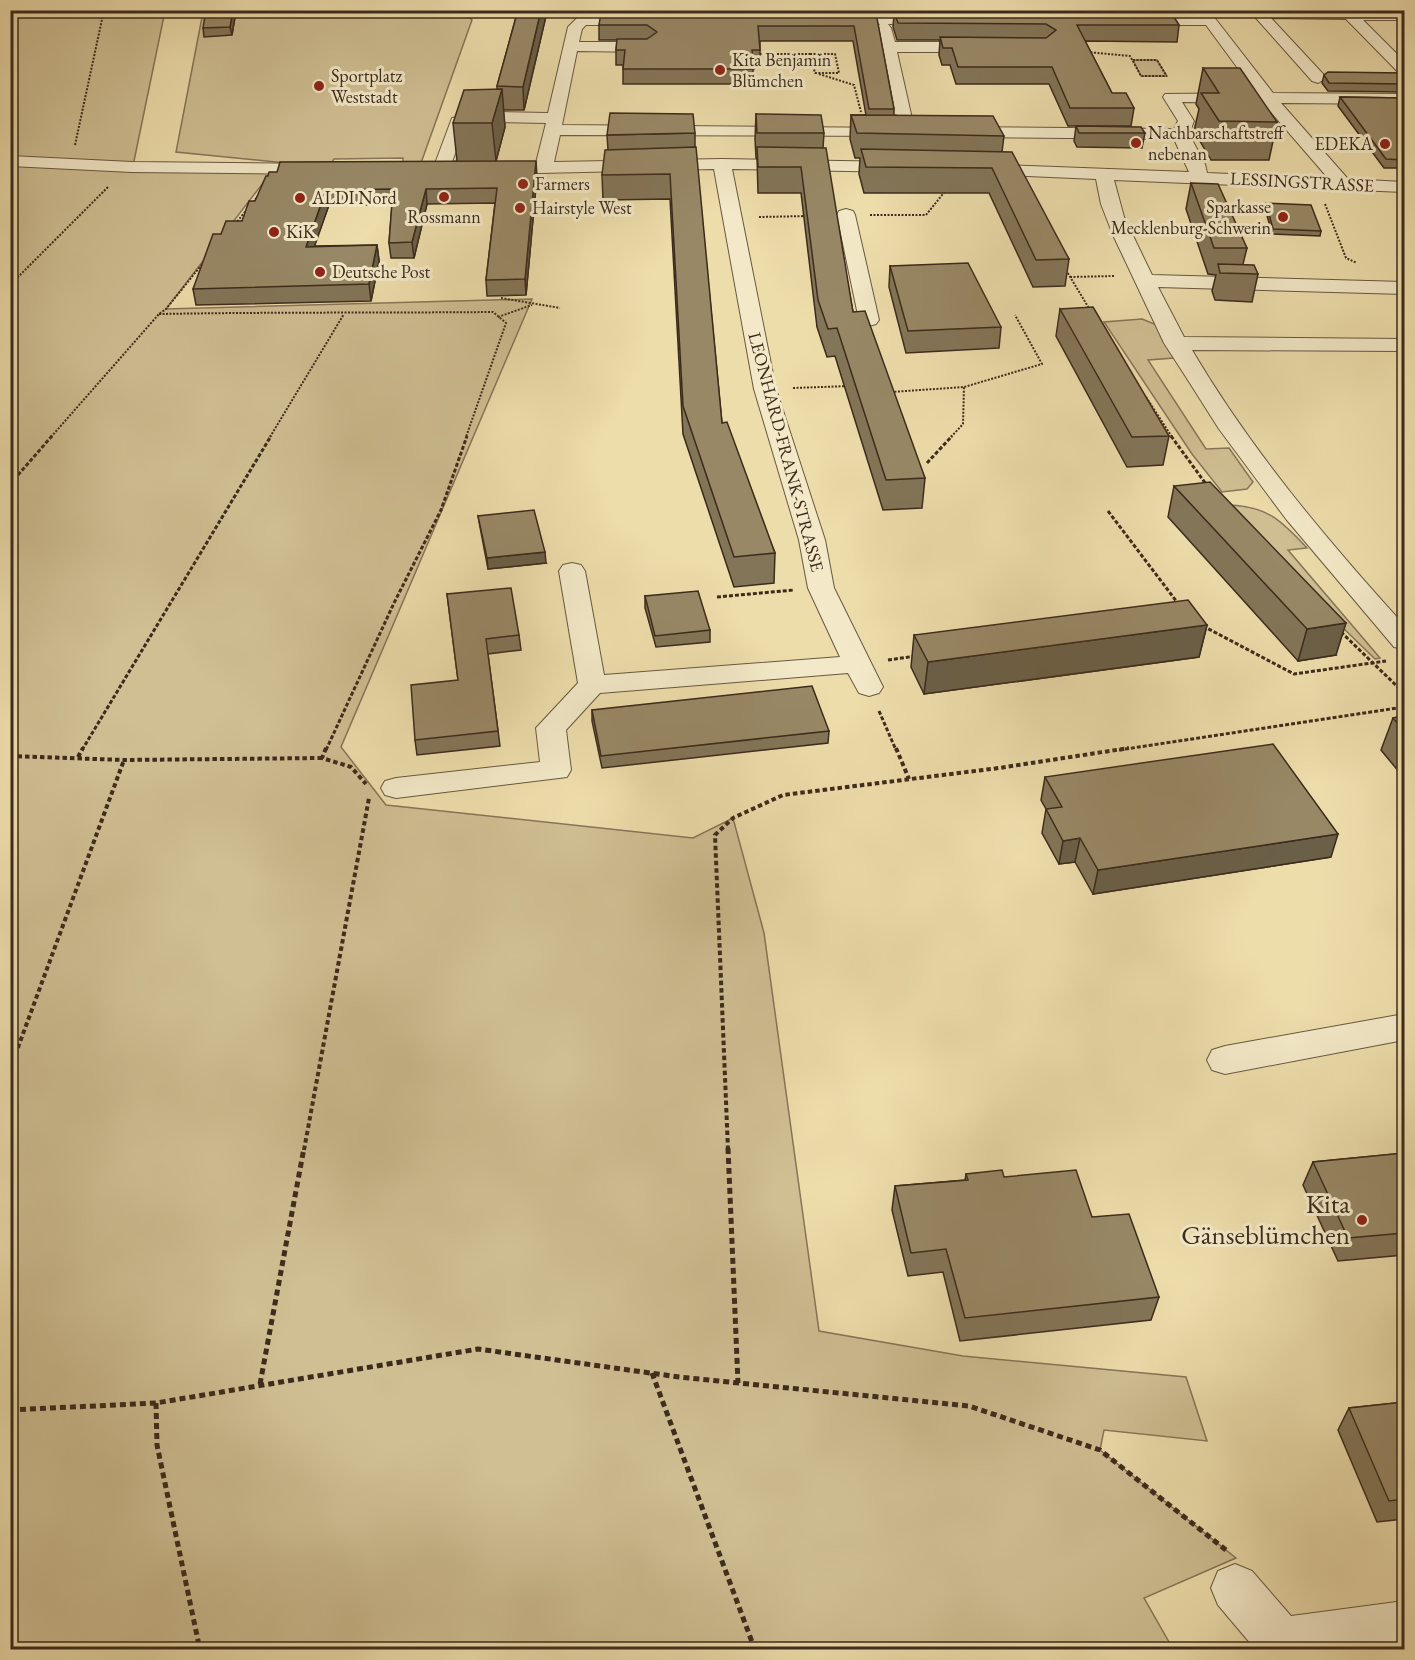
<svg xmlns="http://www.w3.org/2000/svg" width="1415" height="1660" font-family="'EB Garamond',serif">
	<rect width="100%" height="100%" fill="#edddab"/>
	<filter id="stains"><feTurbulence type="fractalNoise" baseFrequency=".00333" numOctaves="4"/><feColorMatrix values="0 0 0 0 .2 0 0 0 0 .09 0 0 0 0 .02 0 0 0 .5 -.17"/></filter>
	<radialGradient id="worn" r=".72"><stop offset=".6" stop-color="#630" stop-opacity="0"/><stop offset="1" stop-color="#630" stop-opacity=".3"/></radialGradient>
	<path fill="#cfbf93" stroke="#867558" stroke-width="1.5" d="M11,11h154l-31,150 -11,8 150,1 -107,139 366,-10 -191,448 45,58 307,33 40,-20 31,115 55,398 144,25 223,21 21,64 -103,-11 -4,20 136,108 -92,40 29,51 -1162,1z
		M203,12h259l10,8 -51,143h-18v-5l-69,1 -3,5 -25,1 -130,-13z
		M1133,60h24l10,16h-26z
		M1142,319l15,6 17,33 -26,2 58,89 23,-1 24,34 -6,7 -25,3 -30,-38 -88,-132z
		M1228,505c39,1 53,15 79,43l-19,2 92,108 -5,1 -33,-32z"/>
	<g fill="none" stroke-linecap="round" stroke-linejoin="round">
		<defs>
			<path id="minor" d="M563,10l-7,4 -356,1 -7,-4z
				M1195,10l209,2v8h-41l41,41v13l-6,-2 -52,-53 -75,-1 53,57 2,3 -8,5 -6,-2 -57,-64h-41l59,76 131,1v10l-123,-1 67,76 56,3v10l-290,-12 10,37 28,58 252,7v12l-246,-7 26,50 220,2v12l-212,-1c59,100 134,189 212,275v24l-10,-2 -108,-128 -67,-90 -33,-52 -22,-34 -51,-108 -12,-31 -5,-25 -116,-5 -6,-1 -3,-4 3,-4 6,-1 209,8 -15,-33 -215,-2 -6,-1 -3,-4 3,-4 6,-1 215,2 4,-8 -15,-24 2,-3 91,-1 -50,-68h-70l-7,-4 7,-4h63zM1182,102l81,1 65,75 -121,-5 -2,-9 -16,-30 5,-13z
				M836,16h100l5,1 2,3 -2,3 -53,1 3,4 4,14h87l8,5 -8,5h-85l18,80 -3,4 -352,-1 -6,27 168,-3 181,3 6,1 3,4 -3,4 -6,1 -171,-3 44,220 49,151 9,48 49,99 -4,6 -10,3 -10,-3 -11,-20 -248,20 -34,37 5,40 -4,7 -171,21 -11,-3 -4,-7 4,-7 11,-3 144,-16 -4,-34 42,-45 -19,-112 4,-6 9,-2 9,2 4,6 19,104 236,-18 -32,-69 -9,-48 -45,-151 -40,-220 -220,5 -6,-1 -3,-4 3,-4 48,-2 10,-40 -48,-1 -33,4 -17,47h-12l-3,-4 19,-51 46,-6 50,1 20,-86 9,-9 5,-1h60l7,4 -7,4h-56l-4,4 -3,13h68l8,5 -8,5 -70,-1 -15,74 335,3 -20,-100 3,-4 -49,-1 -2,-3 2,-3z
				M10,156l122,6 189,2 6,1 3,4 -3,4 -6,1 -189,-2 -122,-6z
				M846,209l7,2 2,4 24,105 -3,4 -7,2 -7,-2 -3,-4 -22,-105 2,-4z
				M1404,1014v26l-179,34 -13,-4 -5,-10 5,-10 13,-4z
				M1235,1564l17,7 39,45 113,-15v48l-148,1 -38,-45 -7,-17 7,-17z"/>
		</defs>
		<use href="#minor" stroke="#685840" stroke-width="2"/>
		<path stroke="#3c2b1c" stroke-width="2" stroke-dasharray="2 1.5" stroke-linecap="butt" d="M169,10l10,2
			M1087,52l43,4 11,20h26
			M756,54h54
			M810,54h25l4,19h-24z
			M1133,60h24l9,15
			M819,74l35,11 7,27
			M75,145l29,-135
			M1325,204l21,54 11,5
			M870,215h56l20,-25
			M759,217l49,-1
			M235,224l24,-29
			M1066,270l24,40
			M1070,277l44,-1
			M10,285l98,-98
			M501,298l59,10
			M159,314c111,-2 223,-1 334,-2l13,11 -40,114
			M498,317l34,-12
			M793,388l56,-2
			M891,392l73,-5 78,-23 -27,-49
			M1146,397l26,40
			M51,437l108,-123 7,-5 38,-47
			M270,437l74,-123
			M951,437l12,-13 1,-37"/>
		<path stroke="#3c2b1c" stroke-width="3" stroke-dasharray="4 2" stroke-linecap="butt" d="M1171,436l35,48
			M927,463l25,-27
			M10,484l42,-48
			M1108,511l72,95
			M717,597l77,-7
			M1203,626l91,48 92,-13
			M1341,632l63,61
			M888,660l28,-4
			M879,711l17,39
			M82,750l189,-314
			M326,750l68,-147 47,-93 26,-74
			M1119,750l285,-43"/>
		<path stroke="#3c2b1c" stroke-width="4" stroke-dasharray="4.5 3" stroke-linecap="butt" d="M326,748l-4,10 29,9 15,17
			M896,748l13,31
			M10,756l114,4 198,-2
			M78,757l5,-9
			M10,1069l114,-309
			M304,1150l65,-352
			M728,1150l-13,-315 18,-17 50,-23 216,-27 130,-20"/>
		<path stroke="#3c2b1c" stroke-width="5" stroke-dasharray="6 4" stroke-linecap="butt" d="M728,1148l10,235
			M652,1373l103,277
			M260,1384l44,-236
			M156,1403l1,42 43,205
			M10,1410l146,-7 322,-54 201,28 290,29 131,44 126,100"/>
		<use href="#minor" fill="#f3e9c8" fill-rule="evenodd"/>
	</g>
	<path fill="#837558" stroke="#3c2b1c" stroke-width="1.5" d="M518,10h28v6l-22,94h-21l2,17 -9,34 41,15 -11,119 -39,1 -1,-16 9,-77 -68,1 -13,54h-23l-2,-15 3,-38h-63l-15,41 63,-1 2,16 -8,40 -175,4 -3,-16 28,-55 21,-13 13,-20 202,-40 -4,-38 44,-34v-3z
		M603,10l567,1 9,14 -2,17 -92,-1 27,52 22,15 -3,18h-63l-19,-42h-93l-6,-19h-8l-3,-10 1,-15h-43l-4,-13 1,-12h-18l18,94v6l110,21 -2,16 67,107 -4,27 -32,1 -44,-94h-125l-5,-19 1,-16h-5l-5,-19 1,-24h15l-13,-74h-93v24h-7v19h-130v-19h-7v-15l1,-10h-18v-15l4,-12z
		M235,17l-3,18 -28,2 -1,-9z
		M1203,68l74,54 -8,38h-58l-17,-29 5,-22 -3,-5z
		M1404,73v19l-76,-1 -6,-8 2,-8z
		M1340,97l64,1v70h-20l-46,-62z
		M756,114l68,19 -1,15 30,164 72,166 -3,30 -39,2 -48,-154 -8,1 -10,-30 -16,-134h-43l-1,-35h-1l-1,-19z
		M1076,126l69,7 -3,15 -65,-1 -3,-6z
		M695,133v14l27,276 53,130 -1,30 -40,4 -51,-153 -13,-235 -67,1 -1,-25 6,-25 -1,-15z
		M1191,183l56,65 -4,16 15,10 -6,28 -37,-2 -3,-9 4,-16 -8,-1 -22,-65z
		M1266,203l55,28 -1,5 -48,-2 -7,-26z
		M890,266l111,61 -2,21 -93,5 -17,-66z
		M1060,309l109,127 -6,29 -36,2 -71,-131z
		M1174,486l162,169 -38,6 -130,-144z
		M478,516l68,47 -58,6 -8,-42z
		M447,594l72,41 2,15 -33,4 12,92 -83,9 -2,-15 43,-60z
		M645,596l65,34v12l-54,5 -11,-39z
		M1207,625l-8,32 -275,37 -13,-27 3,-32z
		M592,710l237,21 -1,12 -226,25 -10,-47z
		M1404,716v62l-23,-28 12,-32z
		M1045,777l286,80 -238,37 -18,-32 -16,2 -17,-31 4,-24 -5,-9z
		M1404,1153v102l-66,6 -35,-76 10,-23z
		M966,1174l38,3 88,40 67,80 -8,23 -191,21 -17,-69 -35,4 -16,-66 3,-24 70,-6z
		M1404,1402v117l-27,3 -39,-92 11,-22z"/>
	<path fill="#6a5f47" stroke="#3c2b1c" stroke-width="1.5" d="M233,10l2,7 -3,18 -2,-8z
		M541,10h5v6l-22,94 -1,-23z
		M502,89l3,38 -9,34 -4,-38z
		M536,161l1,15 -11,119 -1,-16z
		M426,189l1,15 -13,54 -2,-16z
		M326,190l3,15 -20,57 -3,-15z
		M377,245l2,16 -8,40 -2,-17z
		M545,552l1,11 -58,6 -1,-11z
		M1346,623l-10,32 -38,6 9,-32z
		M1207,625l-8,32 -275,37 4,-32z
		M1338,834l-7,23 -238,37 5,-24z
		M1080,838l-5,24 -16,2 4,-23z"/>
	<path fill="#988866" stroke="#3c2b1c" stroke-width="1.5" d="M206,10h27l-3,17 -27,1z
		M518,10h23l-18,77 -26,-1z
		M894,11h276l9,14h-102l35,68h14l8,15h-64l-18,-41h-94l-6,-19h-9l-3,-11 106,1 10,-8 -10,-6 -148,-1z
		M601,13h275l18,96h-25l-15,-83h-96l2,24h-8l2,19h-131l2,-19h-9l1,-11h30l10,-7 -10,-7h-48z
		M1203,68h37l37,54 -58,-1 -18,-28h18z
		M1328,72l76,1v11l-75,-1 -5,-8z
		M502,89l-10,34h-39l11,-33z
		M1340,97l64,1v62l-18,-1z
		M610,113l83,1 2,19 -88,2z
		M756,114l65,1 3,18h-67z
		M851,115l142,1 11,20 -147,-3z
		M1076,126l65,1 4,6h-66z
		M696,147l26,276 5,-1 48,131 -41,4 -51,-151 -13,-232 -68,1 3,-25z
		M757,147l69,1 27,164 12,-1 60,167 -39,2 -49,-152 -9,1 -10,-29 -17,-133h-43z
		M861,149l151,3 57,107 -33,1 -44,-92 -126,-1z
		M536,161l-11,118 -39,1 11,-92 -71,1 -14,53 -23,1 4,-54 -67,1 -20,57 71,-2 -8,39 -176,5 20,-55h8l5,-13h16l7,-20h6l11,-25h2l1,-4h8l3,-10z
		M1191,183l27,1 29,64h-33z
		M1266,203l45,2 10,26 -48,-2z
		M968,263l33,64 -93,4 -18,-65z
		M1218,264l36,1 4,9 -38,-1z
		M1093,307l76,129 -37,1 -72,-128z
		M1210,482l136,141 -39,6 -133,-143z
		M534,510l11,42 -58,6 -9,-42z
		M511,588l8,47 -33,4 12,92 -83,9 -4,-55 47,-5 -11,-86z
		M698,591l12,39 -55,6 -10,-40z
		M1188,600l19,25 -279,37 -14,-27z
		M812,686l17,45 -228,25 -9,-46z
		M1404,716v15l-11,-13z
		M1273,744l65,90 -240,36 -18,-32 -17,3 -17,-32 16,-2 -17,-30z
		M1404,1153v80l-56,5 -35,-76z
		M1002,1170l2,7 72,-7 16,47 37,-3 30,83 -194,21 -19,-69 -35,4 -16,-67 73,-6 -2,-6z
		M1404,1402v97l-15,2 -40,-93z"/>
	<g fill="#8f2418" stroke="#f3e9c8" stroke-width="2">
		<circle cx="720" cy="70" r="6"/>
		<circle cx="319" cy="86" r="6"/>
		<circle cx="1136" cy="143" r="6"/>
		<circle cx="1385" cy="144" r="6"/>
		<circle cx="523" cy="184" r="6"/>
		<circle cx="444" cy="197" r="6"/>
		<circle cx="300" cy="198" r="6"/>
		<circle cx="520" cy="208" r="6"/>
		<circle cx="1283" cy="217" r="6"/>
		<circle cx="274" cy="232" r="6"/>
		<circle cx="320" cy="272" r="6"/>
		<circle cx="1362" cy="1220" r="6"/>
	</g>
	<g text-anchor="middle" stroke-width="6" stroke-linejoin="round" paint-order="stroke">
		<g font-size="18" fill="#3c2b1c" stroke="#f3e9c8" text-anchor="start">
			<text x="732" y="66">Kita Benjamin<tspan x="732" dy="21">Blümchen</tspan></text>
			<text x="331" y="82">Sportplatz<tspan x="331" dy="21">Weststadt</tspan></text>
			<text x="1148" y="139">Nachbarschaftstreff<tspan x="1148" dy="21">nebenan</tspan></text>
			<text x="1373" y="150" text-anchor="end">EDEKA</text>
			<text x="535" y="190">Farmers</text>
			<text x="312" y="204">ALDI Nord</text>
			<text x="1271" y="213" text-anchor="end">Sparkasse<tspan x="1271" dy="21">Mecklenburg-Schwerin</tspan></text>
			<text x="532" y="214">Hairstyle West</text>
			<text x="444" y="223" text-anchor="middle">Rossmann</text>
			<text x="286" y="238">KiK</text>
			<text x="332" y="278">Deutsche Post</text>
		</g>
		<g font-size="18" fill="#3c2b1c" stroke="#f3e9c8">
			<text transform="translate(1302 182) rotate(3)" y="6">LESSINGSTRASSE</text>
			<text transform="translate(786 452) rotate(75)" y="6">LEONHARD-FRANK-STRASSE</text>
		</g>
		<g font-size="27" fill="#3c2b1c" stroke="#f3e9c8" text-anchor="end">
			<text x="1350" y="1213">Kita<tspan x="1350" dy="31">Gänseblümchen</tspan></text>
		</g>
	</g>
	<rect width="1415" height="1660" fill="none" stroke="#edddab" stroke-width="36"/>
	<rect x="12" y="12" width="1391" height="1636" fill="none" stroke="#3c2b1c" stroke-width="3"/>
	<rect x="18" y="18" width="1379" height="1624" fill="none" stroke="#3c2b1c" stroke-width="1.5"/>
	<rect width="100%" height="100%" filter="url(#stains)"/>
	<rect width="100%" height="100%" fill="url(#worn)"/>
</svg>
